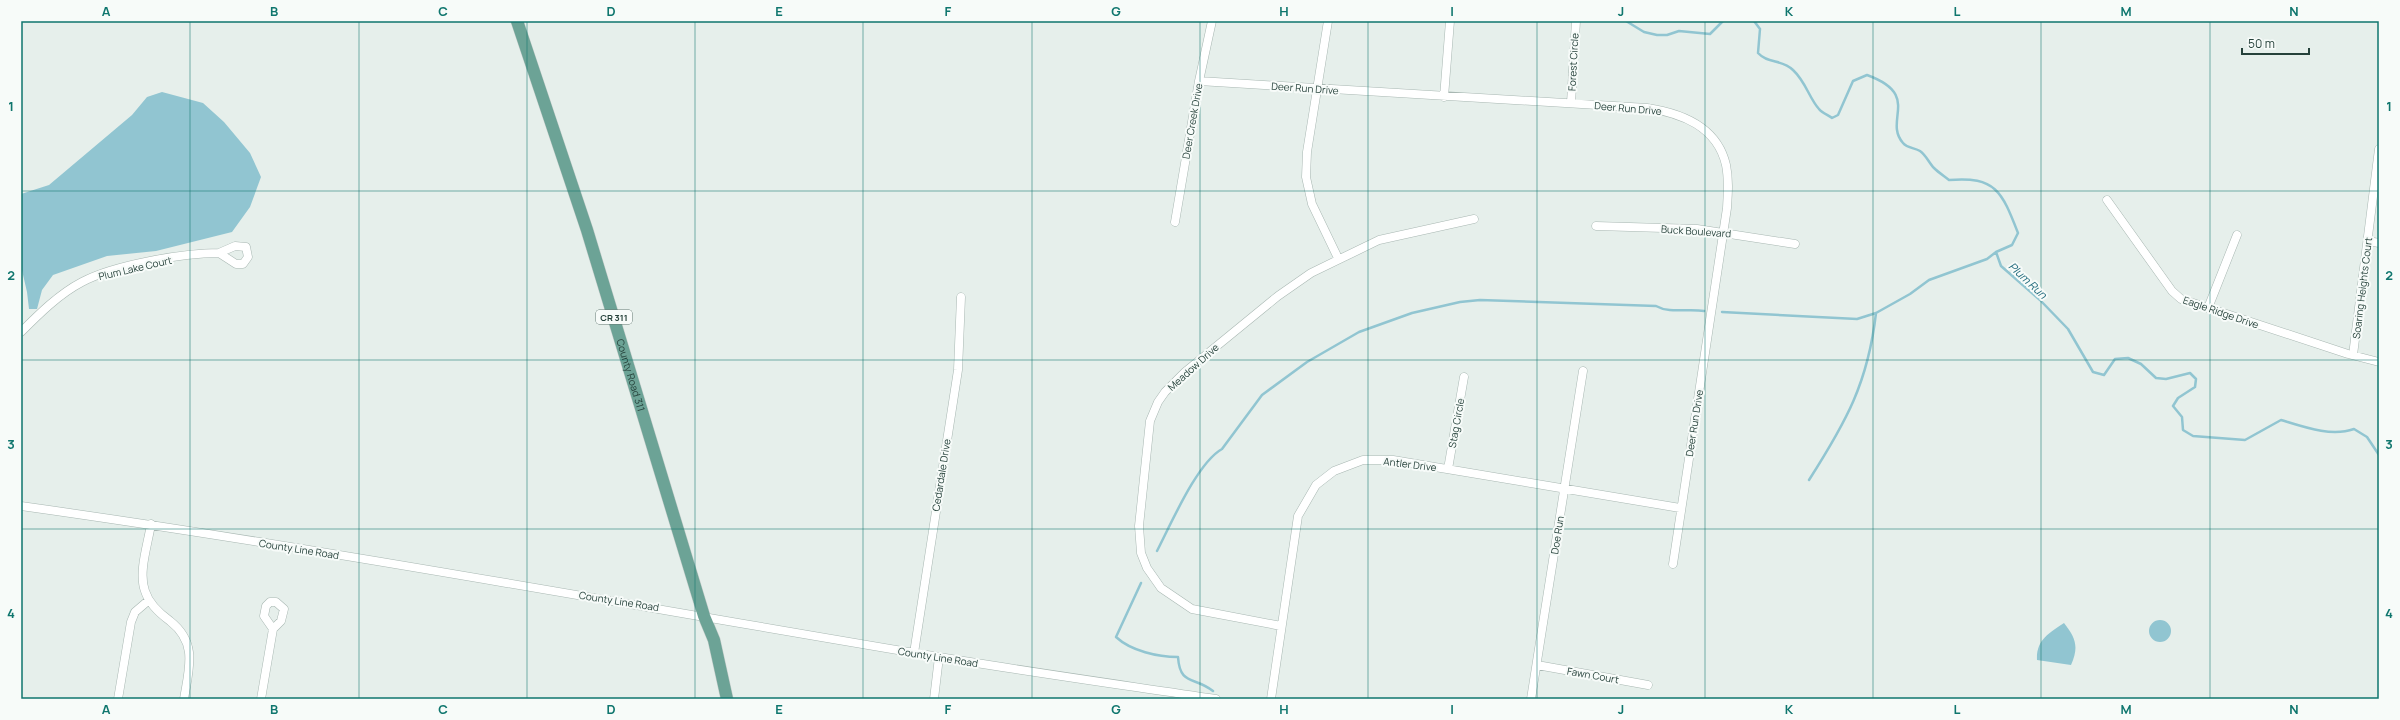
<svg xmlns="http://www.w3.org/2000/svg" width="2400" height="720" font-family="Manrope,sans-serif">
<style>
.water{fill:#91c5d1}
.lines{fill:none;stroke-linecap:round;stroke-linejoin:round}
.stream{stroke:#91c5d1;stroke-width:2.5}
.street-casing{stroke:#a8b7b2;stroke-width:9}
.primary-casing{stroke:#c2cac8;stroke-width:13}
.street{stroke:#fff;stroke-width:8}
.primary{stroke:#6ca396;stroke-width:12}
.grid{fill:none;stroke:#0f766e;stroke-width:1;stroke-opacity:0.55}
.labels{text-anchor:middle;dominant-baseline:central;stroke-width:4;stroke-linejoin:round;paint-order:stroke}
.shield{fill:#f7fbf9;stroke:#647973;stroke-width:1}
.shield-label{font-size:9px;font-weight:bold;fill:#25413a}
.street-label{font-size:10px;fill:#25413a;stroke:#f7fbf9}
.water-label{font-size:11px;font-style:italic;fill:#206a7c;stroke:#f7fbf9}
.neatline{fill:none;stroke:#0f766e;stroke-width:1.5}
.grid-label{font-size:13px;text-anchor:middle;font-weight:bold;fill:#0f766e}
</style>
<rect width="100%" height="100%" fill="#e6efeb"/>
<path class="water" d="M162 92 203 103 224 122 250 153 261 177 250 207 232 232 156 251 107 256 53 275 42 290 37 309H29L27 292 21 266V194L49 185 132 115 147 97Z
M2149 631a11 11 0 1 1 22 0a11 11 0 1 1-22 0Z
M2064 623C2076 638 2079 647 2071 665L2037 660C2036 640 2049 633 2064 623Z"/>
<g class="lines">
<path class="stream" d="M1626 21 1644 32 1657 35H1667L1679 31 1710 34 1723 21
M1754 21 1760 29 1758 53C1768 64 1782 59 1793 70 1806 82 1809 98 1819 109 1822 113 1828 115 1832 118L1838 115 1853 81 1867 75C1922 95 1883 120 1903 143 1907 148 1915 148 1920 151 1926 155 1929 163 1934 168 1938 172 1944 176 1949 180 1996 176 2002 192 2018 233L2012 245 1996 252 2001 266 2040 300 2068 329 2093 372 2104 375 2115 359 2128 358 2141 364 2156 378 2166 379 2190 373 2196 379 2195 387 2178 398 2173 406 2182 417 2183 430 2193 436 2245 440 2281 420C2304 427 2331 437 2354 429L2367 437 2379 455
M1722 312 1857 319 1876 313 1910 294 1929 280 1987 259 1996 252
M1809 480C1846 422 1868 383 1876 313
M1157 551C1171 524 1197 463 1222 449L1262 395 1307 362 1359 332 1412 313 1460 302 1480 300 1656 306C1670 314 1688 308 1704 311
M1141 583 1116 637C1131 651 1158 657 1178 657 1180 686 1194 676 1213 691"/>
<defs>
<path id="street" d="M1328 21 1307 152 1306 177 1312 204 1338 258
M1199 81 1647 108C1681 113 1717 126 1726 165 1729 179 1728 193 1727 208L1673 564
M1444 97 1450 21
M1571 103 1576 21
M2107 200 2172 291 2181 299 2348 354 2379 362
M1175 222 1199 81 1212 21
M1596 226 1697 229 1795 244
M2368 241 2379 243
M235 246 246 247 248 257 243 264H236L219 253Z
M2208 308 2237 235
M21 332C39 314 59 294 82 282 114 265 183 253 219 253
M2353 355 2379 149
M1448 469 1464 377
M21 506C320 548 617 603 915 653 1015 670 1116 684 1216 699
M151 524C148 544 138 572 145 591 149 604 159 613 170 621 198 643 189 668 184 699
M270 602H276L284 609 281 621 273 629 264 616 266 606Z
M1281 626 1192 609 1161 588 1147 568 1141 553 1139 526 1150 421 1158 402 1165 392 1185 372 1278 296 1311 273 1379 240 1474 219
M914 653 958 370 961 297
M1537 665 1648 685
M118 699 131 622 135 612 149 600
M261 699 273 629
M934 699 939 657
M1271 699 1298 516 1316 485 1334 471 1363 460H1393L1680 508
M1531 699 1583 371"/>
<g id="primary">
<path id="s1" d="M517 21 587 230 704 616 714 640 727 699"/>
</g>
</defs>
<use href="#street" class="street-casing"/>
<use href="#primary" class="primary-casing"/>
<use href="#street" class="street"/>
<use href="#primary" class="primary"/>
</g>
<path class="grid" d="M190 21V699M359 21V699M527 21V699M695 21V699M863 21V699M1032 21V699M1200 21V699M1368 21V699M1537 21V699M1705 21V699M1873 21V699M2041 21V699M2210 21V699M21 191H2379M21 360H2379M21 529H2379"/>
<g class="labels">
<rect class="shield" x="596" y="310" width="36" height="14" rx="3"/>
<g class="shield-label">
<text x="614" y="317">CR 311</text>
</g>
<g class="street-label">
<text transform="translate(1573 62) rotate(-87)">Forest Circle</text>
<text transform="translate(1305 88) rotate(4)">Deer Run Drive</text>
<text transform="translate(1628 108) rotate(5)">Deer Run Drive</text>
<text transform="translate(1192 121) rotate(-80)">Deer Creek Drive</text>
<text transform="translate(1696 231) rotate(4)">Buck Boulevard</text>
<text transform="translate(135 268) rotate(-13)">Plum Lake Court</text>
<text transform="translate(2362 288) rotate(-83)">Soaring Heights Court</text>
<text transform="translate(2221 312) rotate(19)">Eagle Ridge Drive</text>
<text transform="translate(1193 367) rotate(-42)">Meadow Drive</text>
<text stroke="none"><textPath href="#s1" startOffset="372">County Road 311</textPath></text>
<text transform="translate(1456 423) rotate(-80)">Stag Circle</text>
<text transform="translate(1694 423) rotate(-81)">Deer Run Drive</text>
<text transform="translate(1410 464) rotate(7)">Antler Drive</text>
<text transform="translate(941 475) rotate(-81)">Cedardale Drive</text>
<text transform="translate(1557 535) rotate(-81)">Doe Run</text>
<text transform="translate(299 549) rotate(9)">County Line Road</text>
<text transform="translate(619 601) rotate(9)">County Line Road</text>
<text transform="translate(938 657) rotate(9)">County Line Road</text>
<text transform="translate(1593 675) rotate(10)">Fawn Court</text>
</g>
<g class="water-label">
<text transform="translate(2028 280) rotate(43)">Plum Run</text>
</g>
</g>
<rect width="2400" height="720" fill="none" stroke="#f7fbf9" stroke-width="44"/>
<path d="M2242 48v6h67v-6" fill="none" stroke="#25413a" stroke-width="2"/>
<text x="2248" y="48" font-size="12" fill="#25413a" stroke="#f7fbf9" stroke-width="3" paint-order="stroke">50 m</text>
<rect x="22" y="22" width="2356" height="676" class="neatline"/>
<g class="grid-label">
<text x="106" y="16">A</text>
<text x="274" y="16">B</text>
<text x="443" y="16">C</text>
<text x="611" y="16">D</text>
<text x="779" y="16">E</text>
<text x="948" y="16">F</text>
<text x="1116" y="16">G</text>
<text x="1284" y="16">H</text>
<text x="1452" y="16">I</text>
<text x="1621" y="16">J</text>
<text x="1789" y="16">K</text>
<text x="1957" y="16">L</text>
<text x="2126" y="16">M</text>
<text x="2294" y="16">N</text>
<text x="11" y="111">1</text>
<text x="2389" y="111">1</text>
<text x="11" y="280">2</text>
<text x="2389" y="280">2</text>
<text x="11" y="449">3</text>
<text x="2389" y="449">3</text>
<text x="11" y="618">4</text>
<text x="2389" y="618">4</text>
<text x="106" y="714">A</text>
<text x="274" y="714">B</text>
<text x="443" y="714">C</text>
<text x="611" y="714">D</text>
<text x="779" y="714">E</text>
<text x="948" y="714">F</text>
<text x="1116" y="714">G</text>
<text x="1284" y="714">H</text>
<text x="1452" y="714">I</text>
<text x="1621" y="714">J</text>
<text x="1789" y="714">K</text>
<text x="1957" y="714">L</text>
<text x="2126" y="714">M</text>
<text x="2294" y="714">N</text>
</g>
</svg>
